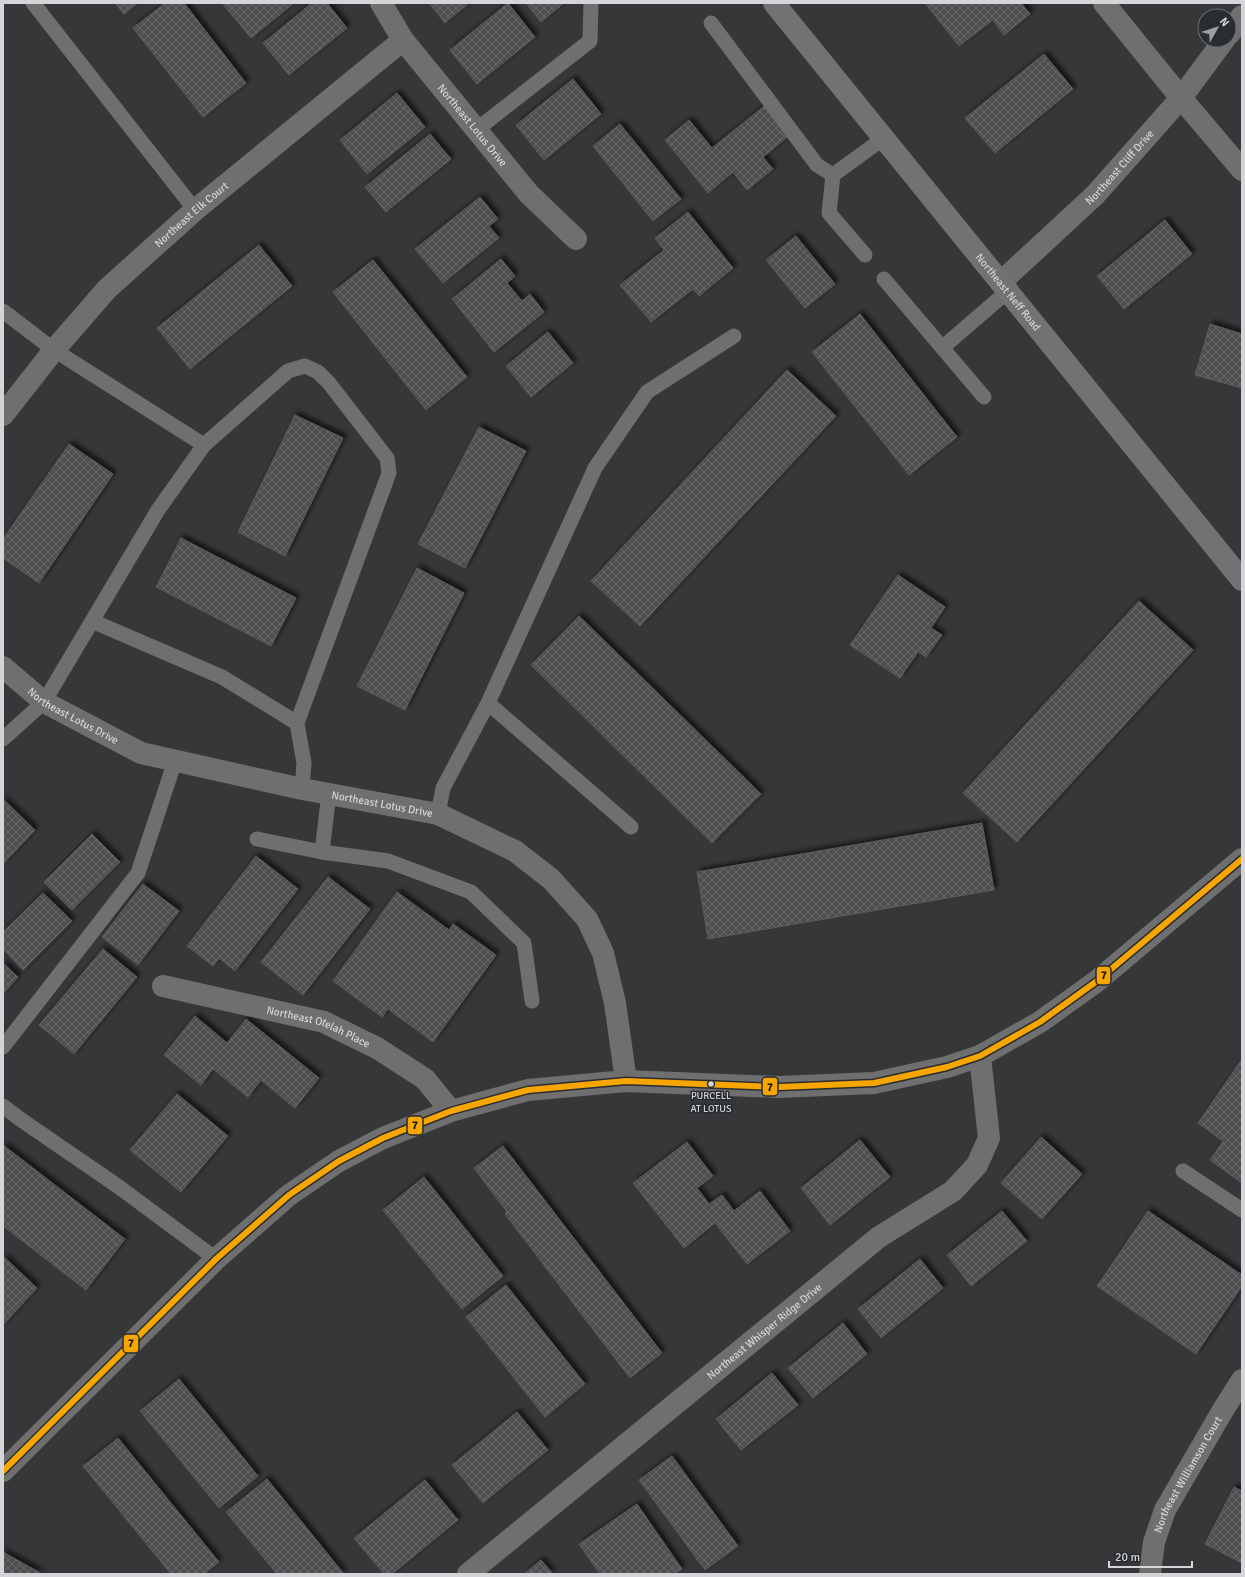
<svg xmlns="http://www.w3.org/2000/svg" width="1245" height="1577" font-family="Signika,sans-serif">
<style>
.building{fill:url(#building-cross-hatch);stroke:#5b5b5d;filter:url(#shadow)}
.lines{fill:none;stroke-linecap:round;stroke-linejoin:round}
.service{stroke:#706f70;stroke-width:15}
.minor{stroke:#706f70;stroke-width:22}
.tertiary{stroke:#706f70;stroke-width:22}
.secondary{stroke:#717273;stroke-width:22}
.bus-1-casing{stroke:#292c31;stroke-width:9}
.bus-1{stroke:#f7a600;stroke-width:6}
.bus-dot{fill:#d3d5d8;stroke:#292c31;stroke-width:1.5}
.labels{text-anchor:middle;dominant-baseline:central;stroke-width:3;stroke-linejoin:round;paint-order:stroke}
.bus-label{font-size:10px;fill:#d3d5d8;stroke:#292c31}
.street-label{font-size:11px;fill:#d3d5d8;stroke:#292c31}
.line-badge{stroke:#292c31;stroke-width:1.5}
.pale-badge-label{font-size:11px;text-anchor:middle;font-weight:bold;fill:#111}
</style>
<defs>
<pattern id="building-cross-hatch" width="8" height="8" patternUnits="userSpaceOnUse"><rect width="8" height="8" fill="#4f4f51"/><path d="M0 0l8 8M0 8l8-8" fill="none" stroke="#676769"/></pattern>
<filter id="shadow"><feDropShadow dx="3.5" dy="-3.5" stdDeviation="2" flood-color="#0009"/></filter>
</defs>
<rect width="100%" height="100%" fill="#353739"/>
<path class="building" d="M115 3H138L124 14Z
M165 3H184L246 83 203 117 133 28Z
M222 3H294L251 38Z
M312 3H327L347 28 289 75 263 43Z
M429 3H469L445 23Z
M508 3 535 37 477 84 450 50Z
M526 3H564L541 22Z
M925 3H1021L1030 14 1004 35 993 20 959 46Z
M1044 54 1073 89 995 153 965 118Z
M573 79 601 114 544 160 516 125Z
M397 93 425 127 367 174 340 140Z
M768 103 792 133 763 157 773 169 747 190 733 172 708 193 665 140 689 120 712 148Z
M620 124 681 199 653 221 593 146Z
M430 134 451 159 386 212 365 187Z
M480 197 498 219 489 226 499 238 443 283 415 249Z
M688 212 733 268 699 296 693 289 651 322 620 285 664 250 655 238Z
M1165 220 1192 254 1124 309 1097 276Z
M796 236 835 284 805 308 766 260Z
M259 245 292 286 190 369 157 328Z
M501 259 515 276 507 283 522 301 530 294 544 312 494 352 452 299Z
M373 260 467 377 426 410 333 292Z
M860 314 957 437 909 475 812 352Z
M1210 324 1242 334V388L1195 375Z
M548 332 573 363 531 397 506 366Z
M787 370 836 416 640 626 591 581Z
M295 415 343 438 285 556 238 532Z
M479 427 526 451 465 568 418 544Z
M69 444 113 474 39 583 3 558V539Z
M181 538 296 598 271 646 156 587Z
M417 568 464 593 405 710 357 686Z
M898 575 945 607 931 628 942 635 926 657 918 652 900 678 850 645Z
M1139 601 1193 650 1017 842 963 793Z
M579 616 761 794 712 843 531 665Z
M3 799 35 830 3 864Z
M982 823 994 890 708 939 697 872Z
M92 834 120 862 72 910 44 882Z
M256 856 298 889 235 971 219 958 213 966 187 946Z
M328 877 370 909 303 995 261 962Z
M143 884 179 911 138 965 102 937Z
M397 892 449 930 453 924 496 955 433 1042 388 1009 382 1017 333 981Z
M43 893 72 921 23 970 3 949V932Z
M103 949 137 977 74 1054 39 1025Z
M3 963 18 977 3 994Z
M195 1016 227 1043 246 1019 319 1078 295 1108 261 1080 248 1097 213 1069 201 1085 164 1055Z
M1242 1059V1183L1210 1160 1223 1141 1198 1123Z
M177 1094 228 1136 181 1192 130 1150Z
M1041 1137 1082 1174 1042 1219 1001 1183Z
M860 1140 890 1177 830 1225 801 1188Z
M687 1142 713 1176 697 1188 709 1204 722 1195 734 1211 760 1191 790 1231 747 1264 715 1223 684 1248 633 1183Z
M3 1145 125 1239 86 1290 3 1226Z
M503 1146 662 1353 630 1378 505 1214 507 1212 474 1168Z
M424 1177 503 1276 462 1309 383 1210Z
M1002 1211 1027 1241 971 1286 947 1255Z
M1148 1211 1242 1275V1286L1196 1354 1097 1286Z
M4 1257 37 1288 3 1325V1259Z
M920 1259 943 1288 881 1338 858 1309Z
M506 1285 585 1384 545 1417 466 1317Z
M843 1323 867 1354 813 1398 788 1368Z
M772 1373 798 1405 741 1450 716 1419Z
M179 1379 258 1476 219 1508 140 1411Z
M517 1412 548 1450 483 1503 452 1465Z
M118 1438 219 1562 204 1574H171L83 1466Z
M672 1456 738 1546 705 1570 639 1480Z
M267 1479 344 1574H277L226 1512Z
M425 1480 458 1520 392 1574H384L354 1538Z
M1234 1487 1242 1491V1563L1205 1544Z
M637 1504 682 1569 674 1574H600L579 1544Z
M3 1552 42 1574H3Z
M541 1560 553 1574H524Z"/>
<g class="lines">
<path class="service" d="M33 3 195 210
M711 23 817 165 833 175 884 138
M476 130 590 41 591 3
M833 175 829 213 865 255
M884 279 984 397
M3 311 54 350 204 445
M943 347 1008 291
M92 621 222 677 297 723
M488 703 631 827
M3 739 44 702 158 510 204 445 288 371 305 366 318 372 329 383 387 458 389 473 297 723 304 763 302 789
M438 814 443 788 488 703 595 468 647 392 734 336
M257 839 322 852 388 861 471 892 524 943 532 1001
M322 852 329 793
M3 1047 138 873 175 761
M3 1106 20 1119 119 1187 216 1259
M1183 1171 1242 1210"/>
<g class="minor">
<path id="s1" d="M381 3 403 40 529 194 576 239"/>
<path d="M1104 3 1181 98 1242 170"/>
<path d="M1229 34 1242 16"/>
<path id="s2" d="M1001 282 1095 195 1181 98 1224 40"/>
<path id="s3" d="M3 415 54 350 107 289 195 210 403 40"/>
<path id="s4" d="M3 667 44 702 141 753 302 789 438 814 515 851 551 879 587 919 603 953 615 1003 626 1081"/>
<path id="s5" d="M163 986 324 1022 377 1048 425 1079 451 1111"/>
<path id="s6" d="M468 1574 879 1237 953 1191 977 1165 989 1138 980 1056"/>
<path id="s7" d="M1150 1574 1154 1542 1165 1510 1223 1410 1242 1380"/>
</g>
<path class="tertiary" d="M3 1471 216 1259 289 1195 339 1161 383 1138 451 1111 528 1090 626 1081 779 1087 874 1083 947 1067 980 1056 1040 1022 1097 981 1242 859"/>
<path class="secondary" id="s8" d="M774 3 1242 580"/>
<defs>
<path id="bus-1" d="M3 1471 216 1259 289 1195 339 1161 383 1138 451 1111 528 1090 626 1081 779 1087 874 1083 947 1067 980 1056 1040 1022 1097 981 1242 859"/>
</defs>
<use href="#bus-1" class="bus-1-casing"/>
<use href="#bus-1" class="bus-1"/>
</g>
<circle class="bus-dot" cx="711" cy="1084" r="3.5"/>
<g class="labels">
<g class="bus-label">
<text x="711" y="1096">PURCELL<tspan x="711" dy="13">AT LOTUS</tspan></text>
</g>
<g class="street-label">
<text stroke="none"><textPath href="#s1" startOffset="153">Northeast Lotus Drive</textPath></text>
<text stroke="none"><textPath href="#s2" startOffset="165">Northeast Cliff Drive</textPath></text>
<text stroke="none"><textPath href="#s3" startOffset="276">Northeast Elk Court</textPath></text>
<text stroke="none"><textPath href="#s8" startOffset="372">Northeast Neff Road</textPath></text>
<text stroke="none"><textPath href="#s4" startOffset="86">Northeast Lotus Drive</textPath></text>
<text stroke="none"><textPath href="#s4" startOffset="410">Northeast Lotus Drive</textPath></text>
<text stroke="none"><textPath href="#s5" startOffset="161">Northeast Otelah Place</textPath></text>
<text stroke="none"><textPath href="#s6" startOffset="383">Northeast Whisper Ridge Drive</textPath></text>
<text stroke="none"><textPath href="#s7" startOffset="108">Northeast Williamson Court</textPath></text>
</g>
</g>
<g class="line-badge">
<rect x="1096" y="966" width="15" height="19" rx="4" fill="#f7a600"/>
<rect x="762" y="1077" width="16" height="19" rx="4" fill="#f7a600"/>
<rect x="407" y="1116" width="16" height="19" rx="4" fill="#f7a600"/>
<rect x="123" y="1334" width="16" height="19" rx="4" fill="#f7a600"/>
</g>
<g class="pale-badge-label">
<text x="1104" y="979">7</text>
<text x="770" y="1091">7</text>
<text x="415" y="1129">7</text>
<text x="131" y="1347">7</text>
</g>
<rect width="1245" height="1577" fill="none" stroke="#d3d5d8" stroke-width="8"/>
<g transform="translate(1217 28) rotate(51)"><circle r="19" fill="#292c31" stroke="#6d7074"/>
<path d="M0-3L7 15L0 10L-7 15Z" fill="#9c9ea0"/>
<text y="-6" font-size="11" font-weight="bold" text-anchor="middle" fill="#d3d5d8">N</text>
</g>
<path d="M1109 1561v6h83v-6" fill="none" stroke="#d3d5d8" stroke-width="2"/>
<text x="1115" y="1561" font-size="12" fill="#d3d5d8" stroke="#292c31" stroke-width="3" paint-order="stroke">20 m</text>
</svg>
